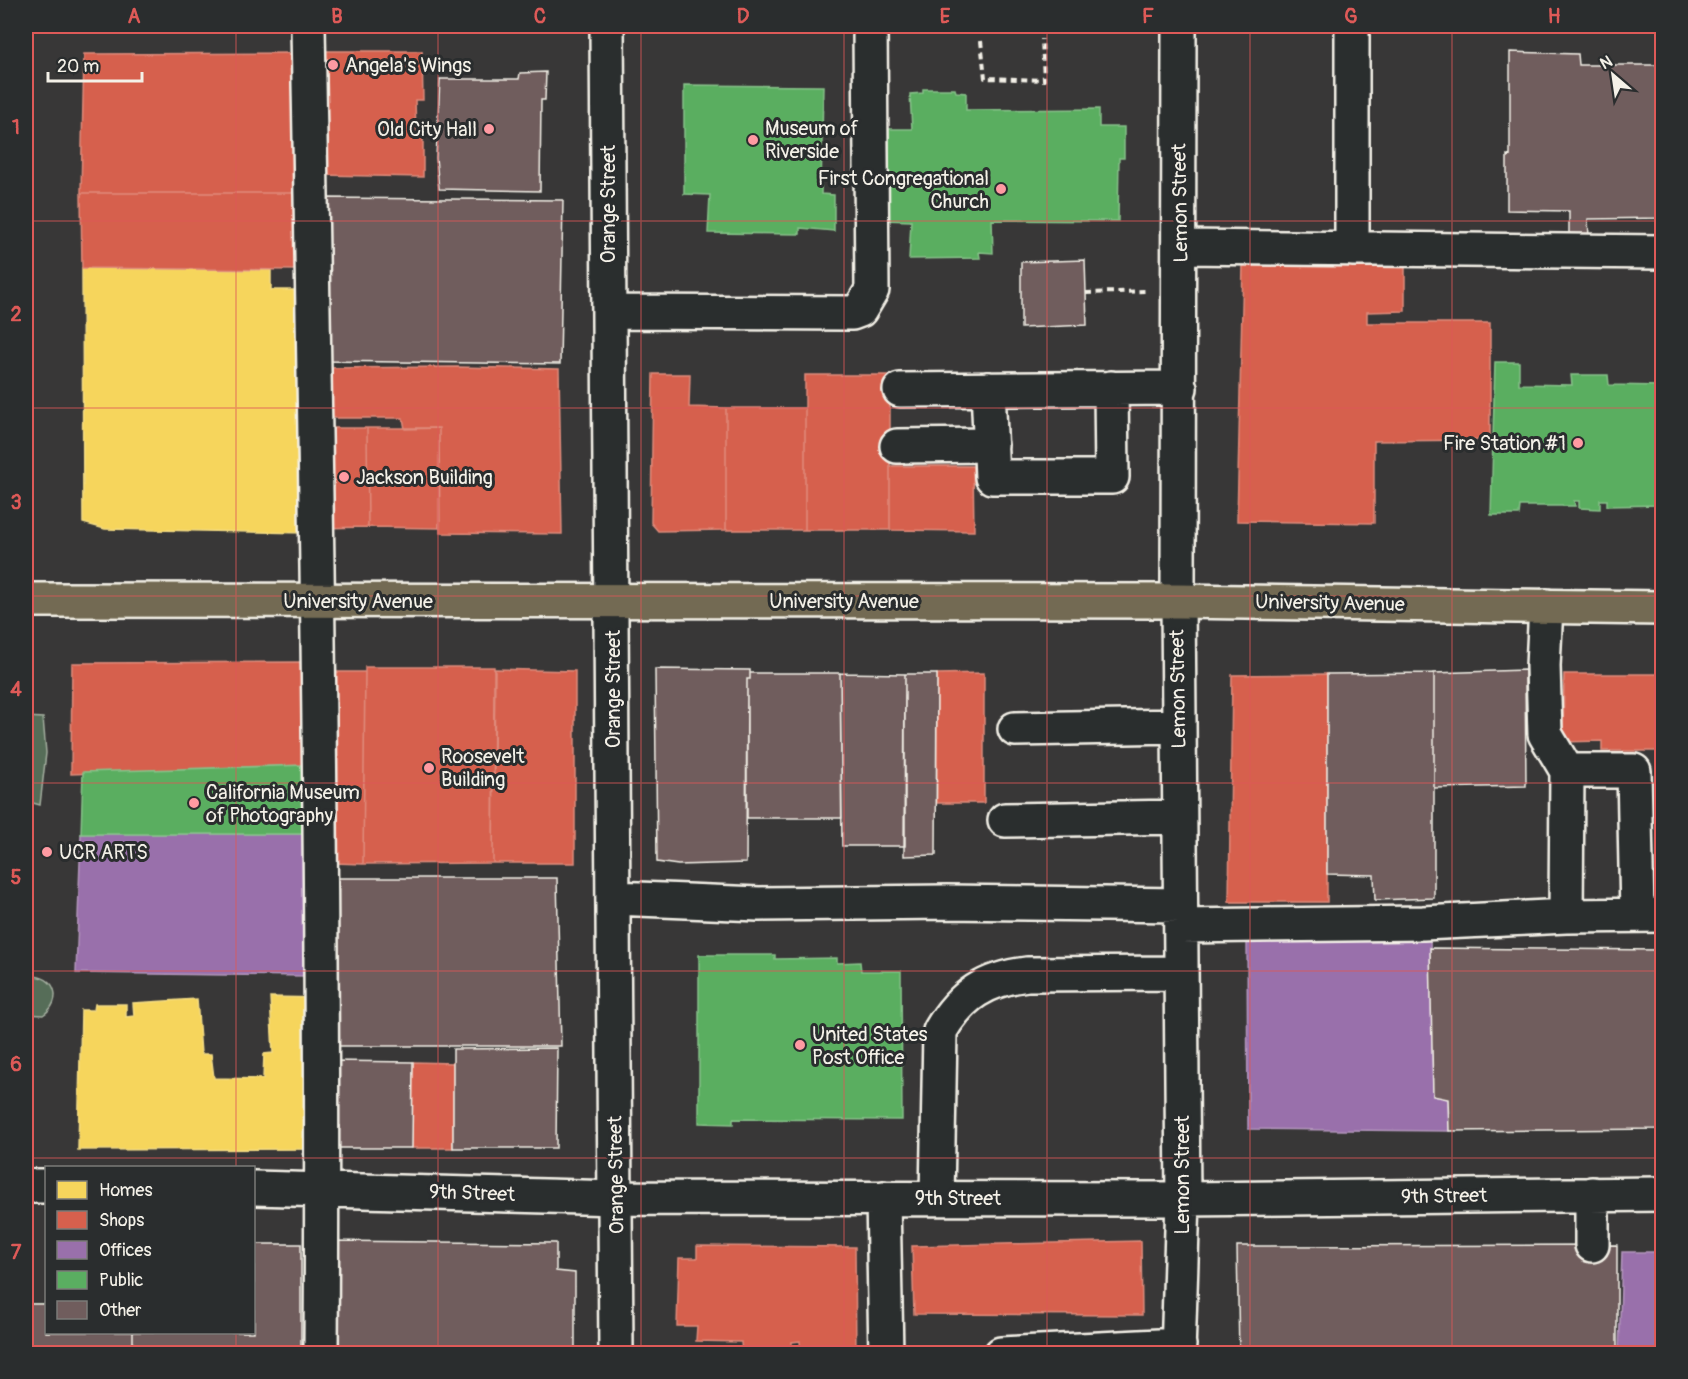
<svg xmlns="http://www.w3.org/2000/svg" width="1688" height="1379" font-family="Pangolin,sans-serif">
<style>
.green{fill:#566d59;stroke:#a5afa0;stroke-width:1.5}
.homes{fill:#f6d55c;stroke:#f5dd86;stroke-width:1.5}
.shops{fill:#d6604d;stroke:#df8c7c;stroke-width:1.5}
.offices{fill:#9970ab;stroke:#b497bd;stroke-width:1.5}
.public{fill:#5aae61;stroke:#88c28a;stroke-width:1.5}
.building{fill:#705d5d;stroke:#f4f1e8;stroke-width:1.5}
.lines{fill:none;stroke-linecap:round;stroke-linejoin:round}
.minor-casing{stroke:#f4f1e8;stroke-width:38}
.major-casing{stroke:#f4f1e8;stroke-width:38}
.path{stroke:#f4f1e8;stroke-width:4;stroke-dasharray:6 4.5;stroke-linecap:butt}
.minor{stroke:#2a2d2e;stroke-width:33}
.major{stroke:#736b52;stroke-width:33}
.grid{fill:none;stroke:#de5a58;stroke-width:1.5;stroke-opacity:0.55}
.poi-dot{fill:#ff9aa2;stroke:#2a2d2e;stroke-width:2}
.labels{text-anchor:middle;dominant-baseline:central;stroke-width:6;stroke-linejoin:round;paint-order:stroke}
.poi-label{font-size:20px;fill:#f4f1e8;stroke:#2a2d2e;text-anchor:start}
.street-label{font-size:20px;fill:#f4f1e8;stroke:#2a2d2e}
.neatline{fill:none;stroke:#de5a58;stroke-width:2}
.grid-label{font-size:20px;text-anchor:middle;font-weight:bold;fill:#de5a58}
</style>
<rect width="100%" height="100%" fill="#383737"/>
<filter id="ink" filterUnits="userSpaceOnUse"><feTurbulence type="fractalNoise" baseFrequency=".0167" numOctaves="2"/><feDisplacementMap in="SourceGraphic" scale="12" xChannelSelector="R" yChannelSelector="G"/><feConvolveMatrix kernelMatrix="1 2 1 2 8 2 1 2 1" color-interpolation-filters="sRGB"/></filter>
<g filter="url(#ink)">
<path class="green" d="M26 717 43 718 46 753 40 805 26 801Z
M30 976C56 975 64 1001 43 1015L26 1014V978Z
M26 1064C29 1086 40 1115 26 1135Z"/>
<path class="homes" d="M82 268 271 270V290H296L303 533 105 529 83 523Z
M270 997 327 998 326 1149 78 1150 81 1010H94L95 1004H126V1017L134 1016 133 1003 197 999 201 1054H211L214 1078 263 1079 264 1054 273 1053Z"/>
<path class="shops" d="M318 51H422L423 100H415L416 133 423 132V177L320 175Z
M298 53V193H81L84 54Z
M81 193H298V270L82 268Z
M1243 265 1405 266V311L1367 312V323H1490V440L1374 441V523L1237 521Z
M457 367 559 369 562 534 440 533 439 428 405 429 403 418H321L320 368Z
M653 374H690L689 407 726 408V530L658 531 651 523Z
M805 375H890V530H805Z
M726 408H805V530H726Z
M320 428H367L368 527 320 528Z
M367 428H439V528L368 527Z
M890 466H973L974 531 890 530Z
M308 662 307 765 71 774 72 663Z
M365 667H494L493 863 363 864Z
M495 669 575 671V863H493Z
M329 672H365L363 864 333 863Z
M984 673V803H937V674Z
M1327 674V902H1229L1232 675Z
M1564 674H1657L1662 679V747L1658 751H1602V741L1563 742Z
M413 1062 453 1063V1148H412Z
M1141 1241 1142 1315 914 1314 912 1246Z
M697 1246 855 1247 856 1354H801L800 1341 792 1342V1354H742L741 1342 696 1341 697 1326H677L679 1258H697Z"/>
<path class="offices" d="M81 834H306V976L76 973Z
M1247 938 1430 939 1433 1096 1448 1099 1449 1131 1248 1129Z
M1622 1252H1662V1354H1619Z"/>
<path class="public" d="M684 85 823 86 821 194 834 195V231L800 228V234L708 233 710 195 684 194Z
M923 89H955L956 92 966 93V110L1099 109V127H1124V158H1119L1118 221 992 220 993 253 979 252 980 258 909 259 911 221 883 220 884 129H912L910 94 923 93Z
M1495 362H1519V384L1572 385 1571 375H1608L1609 385 1661 386 1662 382V505L1607 506V500H1600V509L1579 508V501H1574L1575 506H1520L1519 515H1491Z
M307 765 306 834H81L83 772Z
M699 955H775V959L837 958V963L860 962 861 971H901L902 1120 733 1119V1124L699 1123Z
M26 1304H46V1332H133V1354H26Z"/>
<path class="building" d="M1510 52 1578 54 1579 65H1662V218L1588 219 1589 237H1569V211L1507 210V155L1510 156Z
M546 72 545 100H541L540 191 439 189 436 158 440 79H519L520 73Z
M324 198 563 200 560 364 321 361Z
M1085 260 1087 325 1021 328V262Z
M655 669 750 670V679H747L746 863 678 865 657 862Z
M1525 670 1526 786 1434 788V673Z
M750 673H840L842 818H747V679H750Z
M840 673 905 674V846H842Z
M1434 673V898L1375 900 1374 875 1327 874V674Z
M905 674H937L936 855 904 856Z
M336 878H557L561 1046H334Z
M1430 948 1662 950V1129L1449 1131 1448 1099 1433 1096Z
M557 1048 556 1148H453V1049Z
M329 1061 413 1062 412 1148H328Z
M325 1241 556 1243V1271L575 1273V1354H327Z
M254 1244H301V1354H133V1332H254Z
M1617 1245V1354H1239L1237 1246Z
M26 1304H46V1332H133V1354H26Z"/>
<g class="lines">
<defs>
<path id="minor" d="M308 26C316 468 324 911 321 1354
M607 26 616 1354
M1352 26V249
M1181 247 1662 252
M609 312 852 313 860 310 872 290 870 26
M988 389 992 477H1112L1111 388
M900 390 1180 388
M897 446 991 445
M1546 606 1543 666 1545 734 1567 771
M1015 729 1179 726
M1005 820 1179 817
M614 898 759 904 947 902 1180 905
M1637 914 1634 771H1567L1566 916 1662 915
M1181 926 1423 923 1566 916
M26 1186H46
M254 1188 617 1198 1183 1199 1662 1194
M1592 1194V1245
M883 1198 886 1354
M937 1198 940 1031C961 995 986 979 1027 974L1180 973
M1001 1354 1179 1345
M1178 1354 1183 1199 1178 601 1179 26"/>
<path id="major" d="M26 600 1178 601 1662 608"/>
</defs>
<use href="#minor" class="minor-casing"/>
<use href="#major" class="major-casing"/>
<path class="path" d="M981 41 985 78 1044 80 1042 39
M1086 293 1148 291"/>
<use href="#minor" class="minor"/>
<use href="#major" class="major"/>
</g>
</g>
<path class="grid" d="M236 26V1168M438 26V1354M641 26V1354M844 26V1354M1047 26V1354M1250 26V1354M1452 26V1354M26 221H1662M26 408H1662M26 596H1662M26 783H1662M26 971H1662M26 1158H1662M236 1332V1354"/>
<g class="poi-dot">
<circle cx="333" cy="65" r="6"/>
<circle cx="489" cy="129" r="6"/>
<circle cx="753" cy="140" r="6"/>
<circle cx="1001" cy="189" r="6"/>
<circle cx="1578" cy="443" r="6"/>
<circle cx="344" cy="477" r="6"/>
<circle cx="429" cy="768" r="6"/>
<circle cx="194" cy="803" r="6"/>
<circle cx="47" cy="852" r="6"/>
<circle cx="800" cy="1045" r="6"/>
</g>
<g class="labels">
<g class="poi-label">
<text x="345" y="65">Angela's Wings</text>
<text x="765" y="128">Museum of<tspan x="765" dy="23">Riverside</tspan></text>
<text x="477" y="129" text-anchor="end">Old City Hall</text>
<text x="989" y="178" text-anchor="end">First Congregational<tspan x="989" dy="23">Church</tspan></text>
<text x="1566" y="443" text-anchor="end">Fire Station #1</text>
<text x="356" y="477">Jackson Building</text>
<text x="441" y="756">Roosevelt<tspan x="441" dy="23">Building</tspan></text>
<text x="206" y="792">California Museum<tspan x="206" dy="23">of Photography</tspan></text>
<text x="59" y="852">UCR ARTS</text>
<text x="812" y="1034">United States<tspan x="812" dy="23">Post Office</tspan></text>
</g>
<g class="street-label">
<text transform="translate(1180 203) rotate(-91)">Lemon Street</text>
<text transform="translate(608 204) rotate(-90)">Orange Street</text>
<text x="358" y="601">University Avenue</text>
<text x="844" y="601">University Avenue</text>
<text transform="translate(1330 603) rotate(1)">University Avenue</text>
<text transform="translate(613 689) rotate(-90)">Orange Street</text>
<text transform="translate(1178 689) rotate(-91)">Lemon Street</text>
<text transform="translate(616 1175) rotate(-91)">Orange Street</text>
<text transform="translate(1182 1175) rotate(-90)">Lemon Street</text>
<text transform="translate(472 1193) rotate(2)">9th Street</text>
<text transform="translate(1444 1196) rotate(-1)">9th Street</text>
<text x="958" y="1198">9th Street</text>
</g>
</g>
<rect width="1688" height="1379" fill="none" stroke="#2a2d2e" stroke-width="66"/>
<rect x="45" y="1166" width="210" height="168" fill="#2a2d2e" stroke="#7b7b78" stroke-width="1.5"/>
<rect x="57" y="1181" width="30" height="18" fill="#f6d55c" stroke="#7b7b78" stroke-width="1.5"/>
<text x="99" y="1196" font-size="18" fill="#f4f1e8">Homes</text>
<rect x="57" y="1211" width="30" height="18" fill="#d6604d" stroke="#7b7b78" stroke-width="1.5"/>
<text x="99" y="1226" font-size="18" fill="#f4f1e8">Shops</text>
<rect x="57" y="1241" width="30" height="18" fill="#9970ab" stroke="#7b7b78" stroke-width="1.5"/>
<text x="99" y="1256" font-size="18" fill="#f4f1e8">Offices</text>
<rect x="57" y="1271" width="30" height="18" fill="#5aae61" stroke="#7b7b78" stroke-width="1.5"/>
<text x="99" y="1286" font-size="18" fill="#f4f1e8">Public</text>
<rect x="57" y="1301" width="30" height="18" fill="#705d5d" stroke="#7b7b78" stroke-width="1.5"/>
<text x="99" y="1316" font-size="18" fill="#f4f1e8">Other</text>
<g transform="translate(1613 75) rotate(331)" stroke="#2a2d2e" stroke-width="4.5" paint-order="stroke">
<path d="M0-4.5L10 22L0 15L-10 22Z" fill="#f4f1e8"/>
<text y="-9" font-size="16" font-weight="bold" text-anchor="middle" fill="#f4f1e8">N</text>
</g>
<path d="M48 72v9h94v-9" fill="none" stroke="#f4f1e8" stroke-width="3"/>
<text x="57" y="72" font-size="18" fill="#f4f1e8" stroke="#2a2d2e" stroke-width="4.5" paint-order="stroke">20 m</text>
<rect x="33" y="33" width="1622" height="1313" class="neatline"/>
<g class="grid-label">
<text x="134" y="23">A</text>
<text x="337" y="23">B</text>
<text x="540" y="23">C</text>
<text x="743" y="23">D</text>
<text x="945" y="23">E</text>
<text x="1148" y="23">F</text>
<text x="1351" y="23">G</text>
<text x="1554" y="23">H</text>
<text x="16" y="134">1</text>
<text x="16" y="321">2</text>
<text x="16" y="509">3</text>
<text x="16" y="696">4</text>
<text x="16" y="884">5</text>
<text x="16" y="1071">6</text>
<text x="16" y="1259">7</text>
</g>
</svg>
